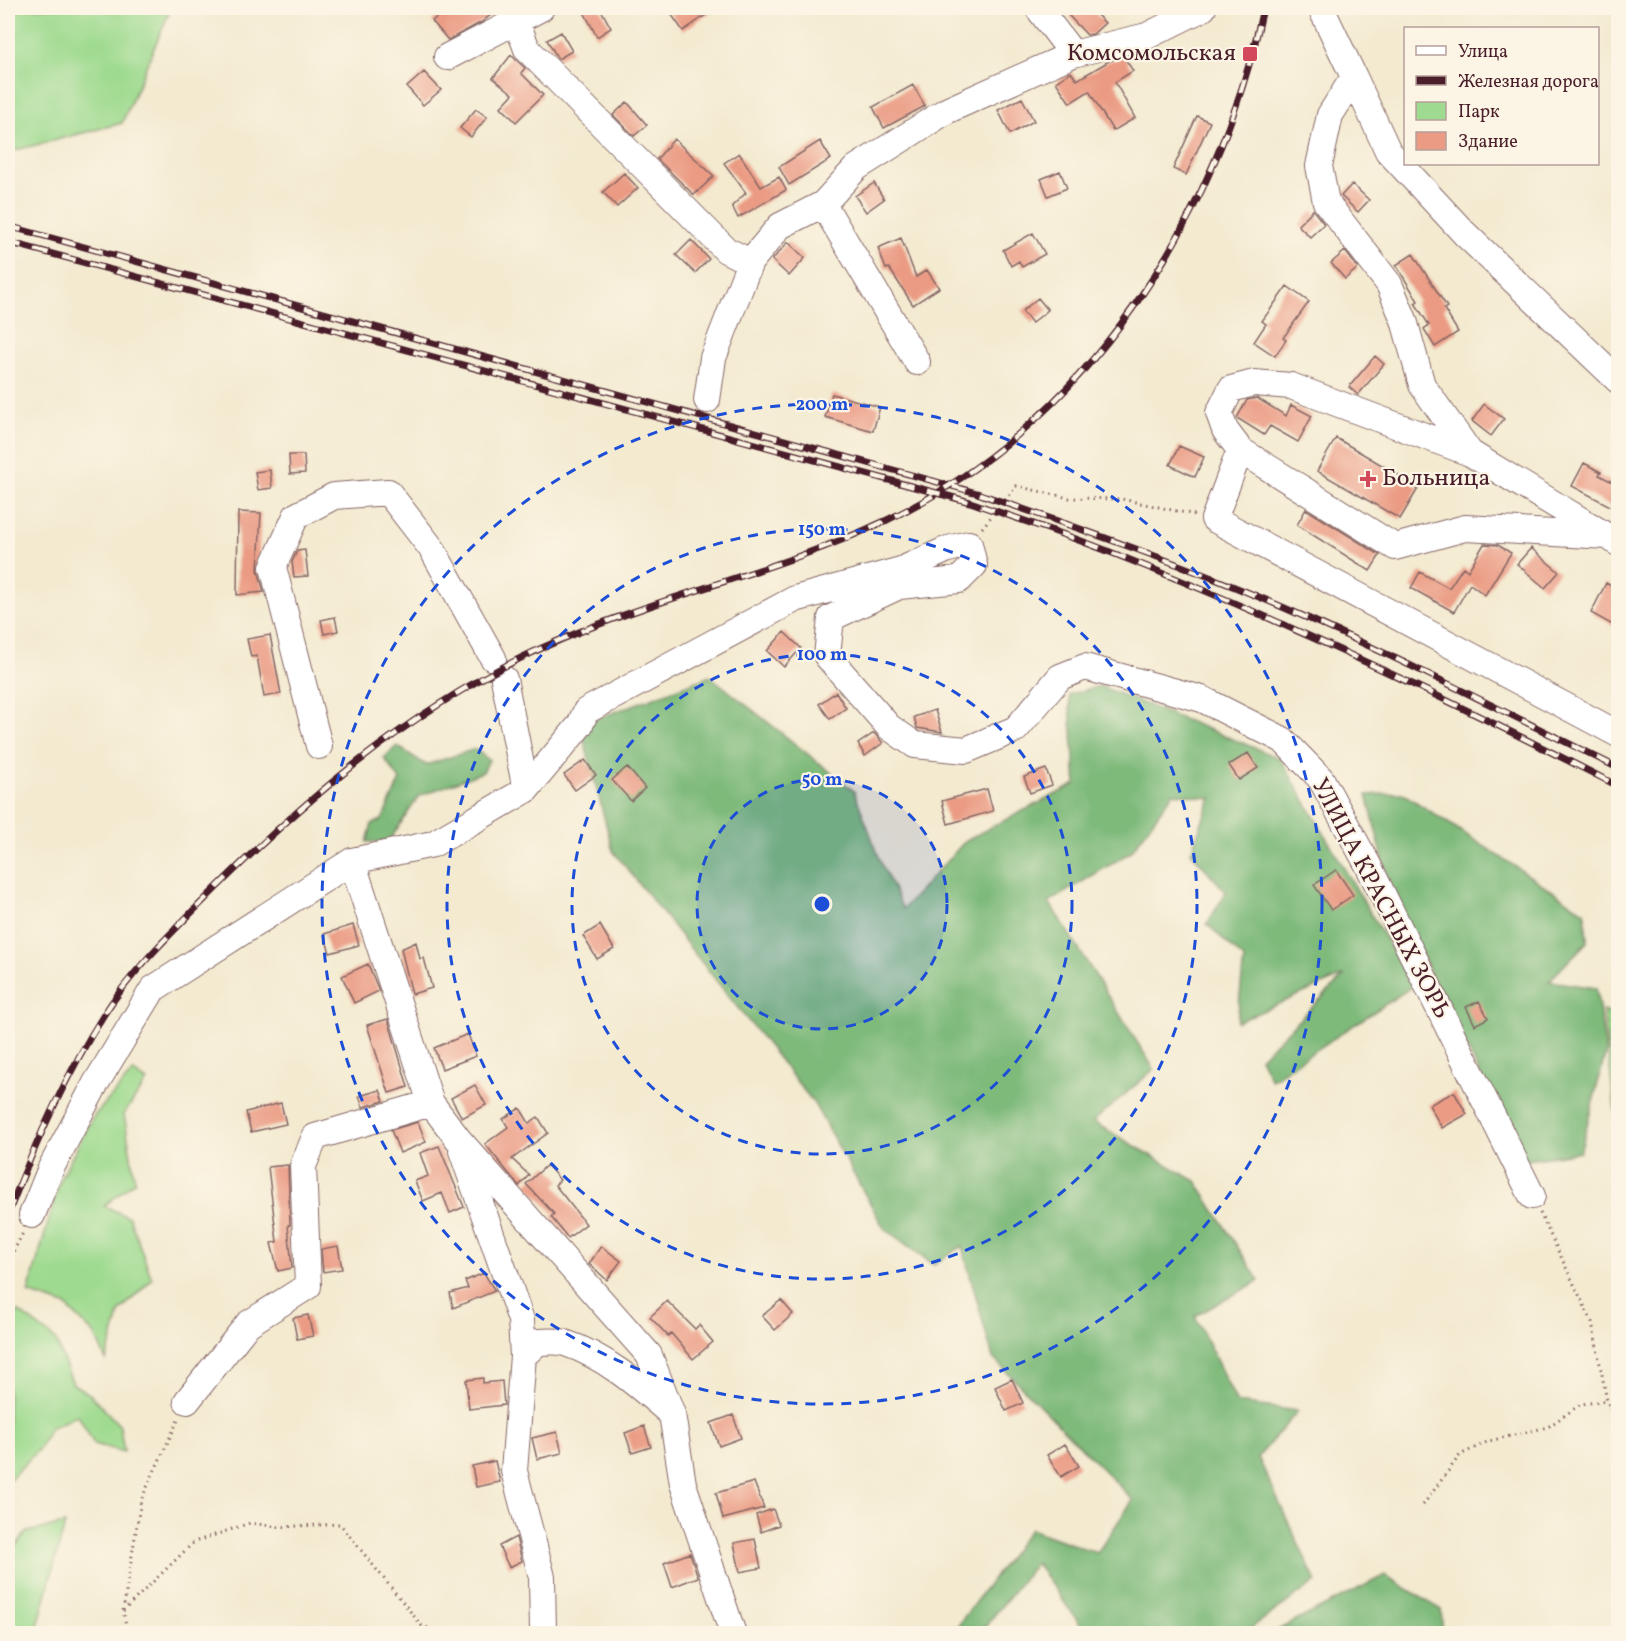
<svg xmlns="http://www.w3.org/2000/svg" width="1626" height="1641" font-family="Vollkorn,serif">
<style>
.green{fill:#9eda8f;stroke:#747c5d;stroke-width:1.5}
.forest{fill:#7eba7a;stroke:#646c52;stroke-width:1.5}
.building{fill:#eb9b84}
.lines{fill:none;stroke-linecap:round;stroke-linejoin:round}
.minor-casing{stroke:#856665;stroke-width:28}
.path{stroke:#856665;stroke-width:3;stroke-dasharray:1.5 4.5;stroke-linecap:butt}
.minor{stroke:#fff;stroke-width:26}
.rail-casing{stroke:#4a1f2b;stroke-width:7}
.rail{stroke:#fcf5e5;stroke-width:4.5;stroke-dasharray:14;stroke-linecap:butt}
.ring{fill:none;stroke:#1d4ed8;stroke-width:3;stroke-dasharray:10 8}
.poi-dot{fill:#d1495b;stroke:#fcf5e5;stroke-width:2}
.labels{text-anchor:middle;dominant-baseline:central;stroke-width:4.5;stroke-linejoin:round;paint-order:stroke}
.poi-label{font-size:24px;fill:#4a1f2b;stroke:#fcf5e5;text-anchor:end}
.street-label{font-size:24px;fill:#4a1f2b;stroke:#fcf5e5}
.centre{fill:#1d4ed8;stroke:#fcf5e5;stroke-width:3}
.ring-label{font-size:18px;text-anchor:middle;font-weight:bold;fill:#1d4ed8;stroke:#fcf5e5;stroke-width:4.5;stroke-linejoin:round;paint-order:stroke}
</style>
<rect width="100%" height="100%" fill="#fcf5e5"/>
<filter id="ink" filterUnits="userSpaceOnUse"><feTurbulence type="fractalNoise" baseFrequency=".0167" numOctaves="2"/><feDisplacementMap in="SourceGraphic" scale="12" xChannelSelector="R" yChannelSelector="G"/><feConvolveMatrix kernelMatrix="1 2 1 2 8 2 1 2 1" color-interpolation-filters="sRGB"/></filter>
<filter id="wash" filterUnits="userSpaceOnUse"><feTurbulence type="fractalNoise" baseFrequency=".008" numOctaves="4" result="noise"/><feDisplacementMap in="SourceGraphic" scale="24" xChannelSelector="R" yChannelSelector="G"/><feGaussianBlur stdDeviation="1.35" result="paint"/><feColorMatrix in="noise" values="0 0 0 0 0 0 0 0 0 0 0 0 0 0 0 0 0 1.4 0 .05"/><feComposite in="paint" operator="in"/></filter>
<g filter="url(#wash)">
<rect width="100%" height="100%" fill="#f3ead0"/>
<path class="green" d="M8 8H171L122 123 8 152Z
M1603 1011 1618 1016V1135Z
M133 1072 147 1081 124 1114 135 1181 104 1206 129 1217 152 1279 120 1311 106 1360 95 1335 65 1305 28 1293 61 1177 94 1116Z
M18 1311 55 1339 73 1384 91 1395 120 1426 124 1452 94 1444 78 1415 50 1428 39 1449 8 1481V1330Z
M65 1524 36 1633H8V1555L27 1532Z"/>
<path class="forest" d="M710 676 854 791 882 865 903 909 966 840 1076 784 1069 694 1100 686 1280 758 1413 986 1271 1080 1260 1058 1345 975 1237 1022 1244 959 1207 924 1226 892 1191 852 1211 798 1173 793 1131 852 1049 902 1154 1069 1093 1122 1196 1181 1259 1281 1195 1316 1237 1403 1298 1411 1258 1457 1316 1582 1244 1633H1075L1082 1627 1036 1563 980 1633H952L1030 1529 1097 1553 1133 1500 993 1358 962 1246 934 1265 884 1228 813 1102 613 851 580 725Z
M397 746 426 765 475 749 489 760 483 772 419 796 389 841 367 842 372 824 382 820 400 780 384 758Z
M1402 793 1585 912 1587 942 1549 981 1596 988 1606 1052 1580 1152 1522 1161 1391 892 1367 795Z
M1385 1575 1441 1610 1443 1633H1272Z"/>
<g id="blocks">
<path class="building" d="M448 8H499L482 22 448 40 432 21Z
M582 8H600L611 28 597 37Z
M667 8H716L683 31Z
M1078 8H1090L1105 23 1093 34 1087 35 1069 16Z
M561 32 572 51 558 59 547 40Z
M511 55 525 68 521 73 543 95 516 122 501 107 513 94 493 78Z
M1124 57 1133 71 1115 82 1135 118 1113 131 1089 91 1070 103 1056 82 1071 72 1077 80 1109 61Z
M424 72 441 90 423 105 407 87Z
M913 85 925 106 884 128 873 107Z
M1022 98 1034 121 1010 134 998 110Z
M627 102 647 125 634 136 613 115Z
M476 109 487 117 471 137 460 128Z
M1197 116 1210 122 1186 175 1173 169Z
M674 139 714 176 694 195 657 159Z
M820 141 831 159 789 185 779 167Z
M739 153 761 187 779 177 786 190 738 218 732 206 746 193 724 163Z
M1060 171 1067 188 1048 196 1041 179Z
M624 173 638 188 617 207 603 192Z
M874 183 884 199 866 212 855 196Z
M1352 184 1369 200 1358 212 1341 196Z
M1313 210 1324 224 1310 237 1298 225Z
M1033 233 1045 254 1022 267 1019 261 1011 266 1003 250Z
M901 238 916 277 927 270 939 288 913 305 889 268 886 269 878 248Z
M691 240 709 259 695 273 676 255Z
M788 242 805 258 789 276 772 260Z
M1345 251 1358 268 1345 279 1331 263Z
M1413 254 1447 307 1444 309 1458 332 1435 347 1424 329 1429 325 1415 303 1418 301 1396 265Z
M1287 286 1309 302 1283 338 1286 340 1275 356 1254 342 1266 324 1262 321Z
M1038 298 1048 310 1032 323 1022 311Z
M1375 356 1384 364 1358 395 1349 387Z
M832 394 880 407 873 431 825 417Z
M1257 398 1286 416 1291 405 1312 416 1298 442 1270 426 1264 435 1237 418 1247 400Z
M1484 404 1504 419 1491 436 1472 421Z
M1336 438 1419 487 1400 519 1317 471Z
M1179 446 1204 457 1195 477 1170 465Z
M289 455H304L305 473 290 474Z
M1584 463 1601 472 1599 475 1618 485V495L1612 507 1572 486Z
M270 470 272 488 258 490 255 472Z
M1306 509 1380 555 1370 571 1297 525Z
M238 512 261 513 258 570 264 592 237 595Z
M1484 544 1498 545 1511 553 1485 595 1470 584 1454 612 1411 588 1420 572 1449 588 1463 567 1468 571Z
M1531 548 1559 572 1545 588 1517 564Z
M305 550 308 576 294 577 292 562 297 551Z
M1606 583 1618 590V628L1591 613Z
M335 617 338 631 324 634 321 620Z
M784 632 801 648 784 667 767 651Z
M270 635 281 694 264 697 257 656 251 657 247 639Z
M836 692 846 708 830 719 819 704Z
M935 710 942 732 917 728 914 717Z
M874 733 883 743 865 756 858 744Z
M1248 753 1258 768 1239 780 1229 765Z
M585 760 596 775 575 790 564 775Z
M627 767 645 788 631 801 612 780Z
M1046 769 1052 785 1030 793 1024 777Z
M987 789 993 811 948 824 942 801Z
M1336 870 1353 895 1331 910 1314 885Z
M353 925 359 945 330 953 324 934Z
M600 925 614 949 597 959 583 936Z
M416 942 420 959 424 958 432 988 412 994 401 949Z
M368 964 379 991 354 1003 342 976Z
M1479 1001 1488 1018 1475 1025 1466 1007Z
M388 1019 408 1087 389 1093 367 1025Z
M468 1034 476 1056 442 1069 434 1048Z
M475 1085 486 1105 462 1118 451 1098Z
M380 1090 384 1101 363 1107 359 1096Z
M1454 1092 1467 1114 1442 1128 1429 1105Z
M281 1103 286 1124 251 1132 246 1112Z
M520 1108 529 1123 538 1117 548 1133 512 1159 529 1175 519 1186 485 1144 508 1127 503 1119Z
M418 1122 426 1142 400 1153 391 1130Z
M439 1146 464 1207 450 1213 442 1193 423 1201 415 1181 428 1176 420 1153Z
M288 1165 290 1225H288L292 1268 278 1271 271 1243 277 1242 268 1167Z
M547 1165 560 1180 555 1185 586 1224 568 1238 551 1217 554 1214 526 1184Z
M338 1246 342 1269 323 1272 321 1249Z
M601 1246 621 1261 607 1280 589 1264Z
M484 1273 495 1291 453 1308 450 1293 468 1288 465 1281Z
M781 1300 793 1314 775 1330 762 1316Z
M667 1301 695 1329 699 1325 713 1342 693 1359 671 1333 668 1336 650 1317Z
M308 1315 313 1336 297 1339 293 1318Z
M483 1378V1383L502 1381 504 1405 469 1409 466 1380Z
M1012 1379 1023 1403 1006 1411 995 1387Z
M733 1415 741 1438 719 1446 711 1423Z
M644 1426 651 1447 632 1453 625 1433Z
M557 1432 562 1453 537 1459 532 1438Z
M1065 1444 1079 1466 1061 1477 1047 1455Z
M495 1461 500 1482 476 1487 472 1466Z
M754 1482 764 1508 723 1519 716 1493Z
M773 1509 779 1525 761 1532 756 1515Z
M516 1537 522 1561 509 1567 499 1546Z
M755 1539 761 1568 740 1572 734 1543Z
M690 1553 698 1577 672 1587 664 1563Z"/>
</g>
</g>
<g filter="url(#ink)">
<use href="#blocks" fill-opacity="0" stroke="#856665" stroke-width="1.5"/>
<g class="lines">
<defs>
<path id="minor" d="M1038 8 1073 54
M1321 8 1354 77 1330 115 1319 166 1326 202 1389 284 1404 320 1422 385 1470 453 1605 535
M516 20 527 49 726 250 750 262 780 226 823 204 856 168 946 111 1073 54 1147 36 1203 8
M447 57 541 8
M1354 77 1388 151 1464 233 1618 380
M823 204 917 362
M707 400 713 358 750 262
M1240 450 1214 519 1618 734
M1470 453 1291 386 1254 383 1231 389 1219 413 1225 430 1240 450 1395 547 1465 528 1608 536 1618 543
M504 679 526 790
M319 746 273 567 296 516 334 496 388 492 432 549 493 658
M352 861 431 1103 458 1139 649 1355 672 1414 683 1484 733 1634
M462 1151 521 1320 523 1356 514 1471 542 1577 543 1631
M32 1215 51 1168 96 1083 153 989 352 861 433 844 526 790 580 725 586 711 795 599 901 570 948 549 969 544 974 565 959 580 899 586 831 618 827 656 889 727 915 745 966 750 1016 729 1060 677 1085 667 1202 699 1283 740 1321 779 1368 865 1532 1196
M523 1356 538 1342C546 1342 557 1340 565 1343 605 1356 639 1386 669 1412
M187 1401 248 1324 308 1286 303 1166 315 1137 431 1103"/>
</defs>
<use href="#minor" class="minor-casing"/>
<path class="path" d="M982 528 1016 486 1069 498 1122 499 1195 515
M1540 1213 1592 1322 1607 1401 1618 1427
M8 1262 23 1233
M1423 1505 1460 1455 1489 1441 1548 1427 1581 1404 1607 1401
M123 1611 194 1542 250 1523 279 1527 340 1524 422 1626 445 1634
M128 1634 123 1611 141 1500 179 1418"/>
<use href="#minor" class="minor"/>
<defs>
<path id="rail" d="M8 226 977 493C1081 529 1186 565 1287 609 1400 658 1509 714 1618 768
M8 242 970 502C1018 519 1068 535 1115 554 1288 622 1454 702 1618 786
M8 1214C34 1146 64 1078 103 1016 128 976 165 939 199 905 298 805 412 707 542 648 653 597 775 573 885 521 1085 427 1219 219 1263 8"/>
</defs>
<use href="#rail" class="rail-casing"/>
<use href="#rail" class="rail"/>
</g>
</g>
<circle cx="822" cy="904" r="125" fill="#1d4ed8" fill-opacity=".12"/>
<g class="ring">
<circle cx="822" cy="904" r="125"/>
<circle cx="822" cy="904" r="250"/>
<circle cx="822" cy="904" r="375"/>
<circle cx="822" cy="904" r="500"/>
</g>
<g class="poi-dot">
<rect x="1242" y="46" width="16" height="16" rx="3"/>
<path d="M1365 470h6v6h6v6h-6v6h-6v-6h-6v-6h6z"/>
</g>
<g class="labels">
<g class="poi-label">
<text x="1236" y="54">Комсомольская</text>
<text x="1382" y="479" text-anchor="start">Больница</text>
</g>
<g class="street-label">
<text transform="translate(1380 899) rotate(62)">УЛИЦА КРАСНЫХ ЗОРЬ</text>
</g>
</g>
<circle cx="822" cy="904" r="9" class="centre"/>
<g class="ring-label">
<text x="822" y="410">200 m</text>
<text x="822" y="535">150 m</text>
<text x="822" y="660">100 m</text>
<text x="822" y="785">50 m</text>
</g>
<rect width="1626" height="1641" fill="none" stroke="#fcf5e5" stroke-width="30"/>
<rect x="1404" y="27" width="195" height="138" fill="#fcf5e5" stroke="#b59f9b" stroke-width="1.5"/>
<rect x="1416" y="46" width="30" height="9" fill="#ffffff" stroke="#b59f9b" stroke-width="1.5"/>
<text x="1458" y="57" font-size="18" fill="#4a1f2b">Улица</text>
<rect x="1416" y="76" width="30" height="9" fill="#4a1f2b" stroke="#b59f9b" stroke-width="1.5"/>
<text x="1458" y="87" font-size="18" fill="#4a1f2b">Железная дорога</text>
<rect x="1416" y="102" width="30" height="18" fill="#9eda8f" stroke="#b59f9b" stroke-width="1.5"/>
<text x="1458" y="117" font-size="18" fill="#4a1f2b">Парк</text>
<rect x="1416" y="132" width="30" height="18" fill="#eb9b84" stroke="#b59f9b" stroke-width="1.5"/>
<text x="1458" y="147" font-size="18" fill="#4a1f2b">Здание</text>
</svg>
